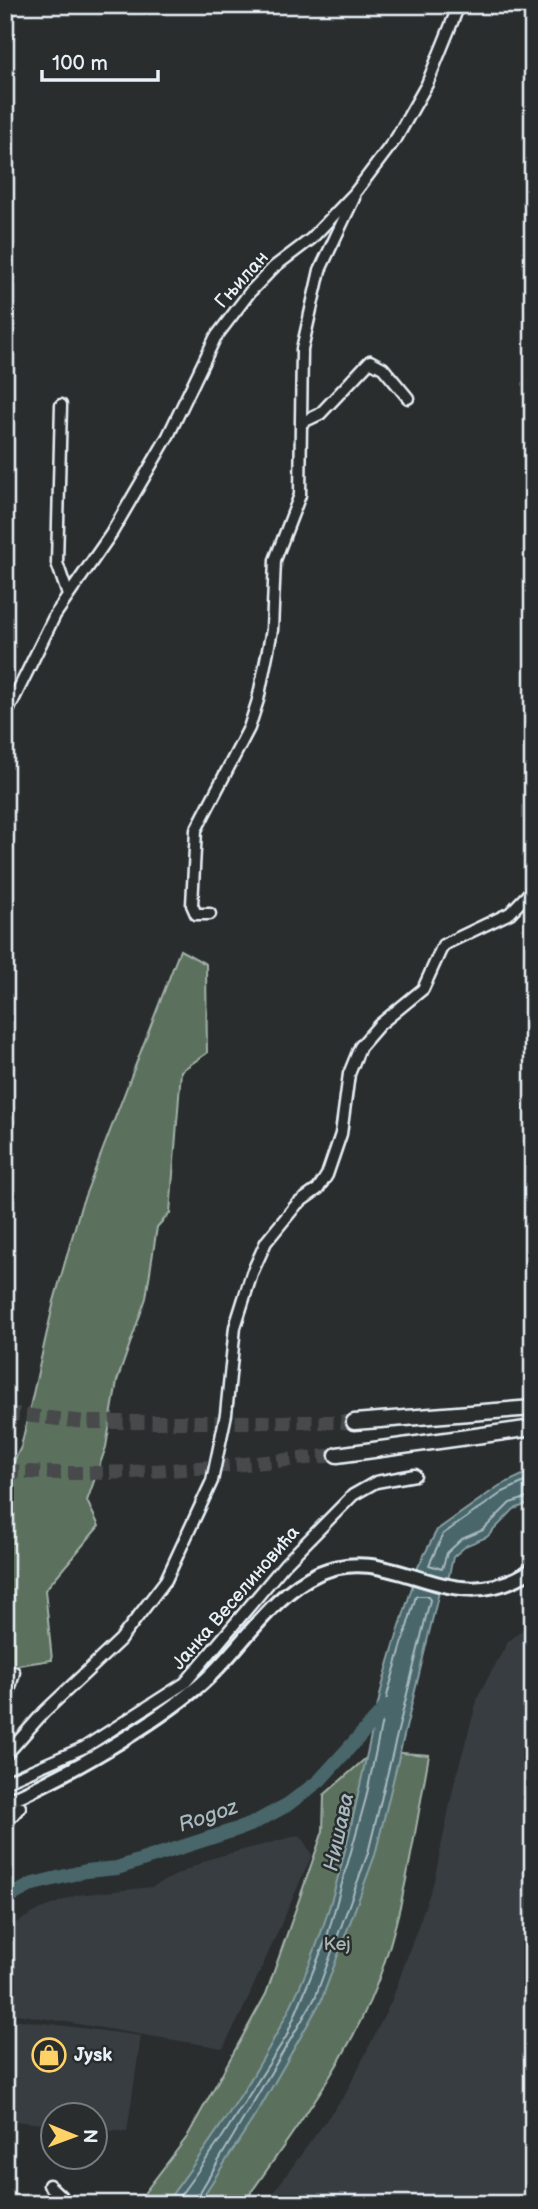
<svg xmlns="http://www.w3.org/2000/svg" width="538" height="2209" font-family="'Balsamiq Sans',sans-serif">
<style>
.built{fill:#383d43}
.green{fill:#5b715d;stroke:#a2b1aa;stroke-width:2}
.water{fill:#48666b;stroke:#889ea3;stroke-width:2}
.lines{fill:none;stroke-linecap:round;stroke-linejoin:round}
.shore{stroke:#a8b9c0;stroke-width:2}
.river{stroke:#48666b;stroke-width:14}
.highway-tunnel{stroke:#464a4c;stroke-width:14;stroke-dasharray:14 7;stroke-linecap:butt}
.minor-casing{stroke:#e8f1f8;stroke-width:15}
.major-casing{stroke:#e8f1f8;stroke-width:18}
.highway-casing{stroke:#e8f1f8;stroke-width:19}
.minor{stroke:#2a2d2e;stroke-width:10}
.major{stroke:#2a2d2e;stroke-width:12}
.highway{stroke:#2a2d2e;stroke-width:14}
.labels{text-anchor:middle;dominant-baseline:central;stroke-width:5;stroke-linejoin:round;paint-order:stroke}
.street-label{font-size:19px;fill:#e8f1f8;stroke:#2a2d2e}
.park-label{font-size:19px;fill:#a9b7b2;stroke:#2a2d2e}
.poi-label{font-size:19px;font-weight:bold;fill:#e8f1f8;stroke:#2a2d2e;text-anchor:start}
.water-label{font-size:21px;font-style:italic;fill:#a8b9c0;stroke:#2a2d2e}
</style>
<rect width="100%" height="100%" fill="#2a2d2e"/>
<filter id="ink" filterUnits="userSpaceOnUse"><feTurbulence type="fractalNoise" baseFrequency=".0143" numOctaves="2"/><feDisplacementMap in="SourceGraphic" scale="14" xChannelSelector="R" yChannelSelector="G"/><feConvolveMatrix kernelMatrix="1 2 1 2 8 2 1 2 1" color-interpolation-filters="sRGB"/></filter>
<g filter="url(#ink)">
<path class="built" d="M533 1621V2204H265L346 2093 392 2000 434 1881 455 1780 479 1694 508 1642Z
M300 1835 312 1855 241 2014 223 2048 5 2012V1929L41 1909 77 1895 152 1887 209 1859Z
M5 2018 141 2036 127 2132 95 2129 94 2114H52V2125L5 2120Z"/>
<path class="green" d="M180 950 206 964 207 1053 181 1071 170 1213 157 1227 146 1298 117 1381 106 1447 87 1501 99 1526 45 1590 52 1660 5 1667V1479L21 1447 54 1301 81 1206Z
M374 1751 429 1755C416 1826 406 1897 384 1964 355 2052 295 2129 243 2204H136L187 2137 266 1994 323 1831 324 1795Z"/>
<path class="water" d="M533 1470V1502L514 1509 487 1537 467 1545 453 1557 448 1580 417 1569 437 1530 499 1486Z
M413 1584 439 1592 375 1855 321 2001 260 2108 198 2204H165C227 2120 287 2033 321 1933 348 1854 362 1772 381 1691 390 1655 402 1620 413 1584Z"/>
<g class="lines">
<path class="shore" d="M533 1478 503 1492 443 1534 429 1565 442 1569 447 1553 462 1539 483 1530 510 1503 533 1496
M174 2204 221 2139 286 2037 327 1937 366 1798 388 1692 416 1596H428L430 1600 368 1853 315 1998 193 2204"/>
<path class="river" d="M5 1899 33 1884 86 1871 117 1868 250 1825 287 1805 319 1781 387 1706"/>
<path class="highway-tunnel" d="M5 1413 86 1422H354
M5 1471C119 1478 225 1466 337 1455"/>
<defs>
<path id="minor" d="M5 133H6
M61 405 57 563 68 595
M301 423 320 414 370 361 383 368 408 398
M5 717 55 615 111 534 168 436 215 338 250 292 274 267 311 239 354 194 397 137 427 84 459 5
M210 914H196L192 905 196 830 249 728 258 700 272 630 275 560 300 495 302 349 320 270 354 198
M5 1708 14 1672
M5 1730 8 1749
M5 1756 44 1712 120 1640 166 1580 212 1481 226 1414 235 1327 252 1273 266 1242 297 1204 318 1189 327 1175 341 1134 349 1074 360 1047 379 1025 423 989 443 945 510 913 533 889
M5 1782 85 1747 185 1683 285 1564 353 1495 376 1482 415 1475
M5 1824 20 1807
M49 2185 69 2204"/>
<path id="major" d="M5 1802C66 1776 150 1727 200 1685 240 1651 270 1595 319 1573 396 1540 450 1625 533 1569"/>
<path id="highway" d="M354 1422 533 1408
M337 1455 533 1428"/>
</defs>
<use href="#minor" class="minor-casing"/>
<use href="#major" class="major-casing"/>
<use href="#highway" class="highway-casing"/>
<use href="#minor" class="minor"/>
<use href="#major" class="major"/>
<use href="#highway" class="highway"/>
</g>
</g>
<defs>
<symbol id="shop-ring" viewBox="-11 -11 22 22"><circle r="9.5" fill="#2a2d2e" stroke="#ffd166" stroke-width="1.5"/><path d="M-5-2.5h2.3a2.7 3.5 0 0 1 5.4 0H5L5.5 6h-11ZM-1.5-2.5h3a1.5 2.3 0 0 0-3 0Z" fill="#ffd166"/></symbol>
</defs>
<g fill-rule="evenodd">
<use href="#shop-ring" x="30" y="2036" width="38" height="38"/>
</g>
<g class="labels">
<g class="street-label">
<text transform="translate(242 280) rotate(-48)">Гњилан</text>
<text transform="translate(236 1598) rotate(-49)">Јанка Веселиновића</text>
</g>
<g class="park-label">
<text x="337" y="1944">Кеј</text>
</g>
<g class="poi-label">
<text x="74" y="2055">Jysk</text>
</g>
<g class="water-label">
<text transform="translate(208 1816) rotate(-19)">Rogoz</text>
<text transform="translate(339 1832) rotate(-78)">Нишава</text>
</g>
</g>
<rect width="538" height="2209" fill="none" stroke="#2a2d2e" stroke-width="28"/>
<rect x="14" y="14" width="510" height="2181" fill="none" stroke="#e8f1f8" stroke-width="2.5" filter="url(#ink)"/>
<g transform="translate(74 2136) rotate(91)"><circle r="33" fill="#2a2d2e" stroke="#767b7f" stroke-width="2"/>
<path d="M0-5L12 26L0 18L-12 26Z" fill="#ffd166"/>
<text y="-10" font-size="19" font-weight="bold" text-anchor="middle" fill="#e8f1f8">N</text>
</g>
<path d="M42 70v10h116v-10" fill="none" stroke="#e8f1f8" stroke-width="3.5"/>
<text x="52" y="70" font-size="21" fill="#e8f1f8" stroke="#2a2d2e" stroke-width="5" paint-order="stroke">100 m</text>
</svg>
